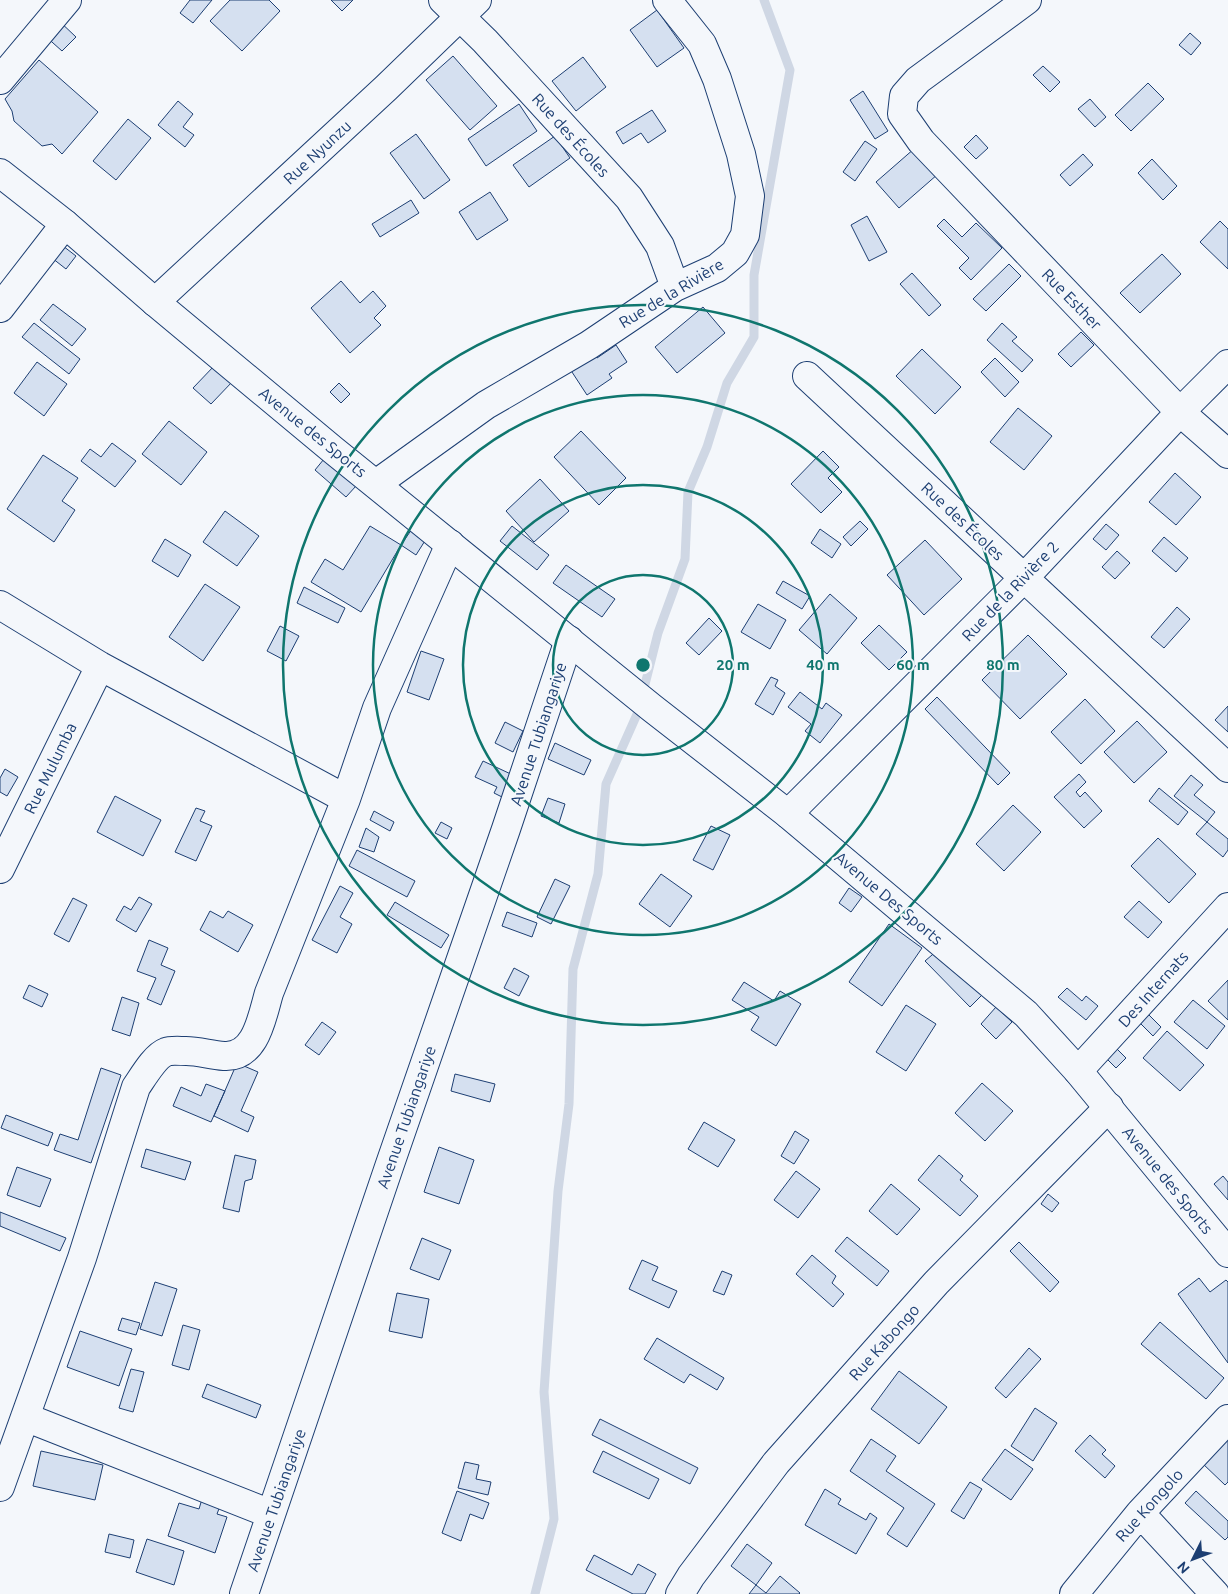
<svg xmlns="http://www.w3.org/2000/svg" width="1228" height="1594" font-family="Ubuntu,sans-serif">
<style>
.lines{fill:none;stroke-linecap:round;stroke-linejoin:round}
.stream{stroke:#cfd7e4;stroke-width:9}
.building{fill:#d5e0f0;stroke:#1d3f73}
.street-casing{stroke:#1d3f73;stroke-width:30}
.secondary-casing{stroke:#1d3f73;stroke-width:30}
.street{stroke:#f4f7fb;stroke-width:28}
.secondary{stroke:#f4f7fb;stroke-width:28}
.ring{fill:none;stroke:#0f766e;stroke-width:2.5}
.labels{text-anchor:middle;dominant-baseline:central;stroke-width:4;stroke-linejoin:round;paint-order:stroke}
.street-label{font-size:16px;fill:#1d3f73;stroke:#f4f7fb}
.centre{fill:#0f766e;stroke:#f4f7fb;stroke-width:2.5}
.ring-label{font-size:15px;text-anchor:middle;font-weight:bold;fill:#0f766e;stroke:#f4f7fb;stroke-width:4;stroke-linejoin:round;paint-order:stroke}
</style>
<rect width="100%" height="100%" fill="#f4f7fb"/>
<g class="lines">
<path class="stream" d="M535 1594 554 1519 544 1392 558 1191 569 1104 573 969 598 874 606 784 638 712 658 633 685 559 688 492 707 447 727 383 754 337V275L790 70 764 0"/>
</g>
<path class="building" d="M190 0H212L193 23 180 13Z
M230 0H269L280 11 242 51 210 21Z
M331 0H353L342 11Z
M657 10 684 48 657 67 630 30Z
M57 19 76 37 62 51 43 34Z
M1190 33 1201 43 1191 55 1179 45Z
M453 56 497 106 470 130 426 80Z
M583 57 606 87 576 111 552 81Z
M39 60 98 112 62 154 52 144 42 146 14 121 12 111 5 99Z
M1043 66 1060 82 1050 92 1033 75Z
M1148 83 1164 99 1131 131 1115 115Z
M863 91 888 131 875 139 850 100Z
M1090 99 1106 117 1095 127 1078 109Z
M178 101 193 114 183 127 194 135 185 147 158 125Z
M519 104 537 131 486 166 468 139Z
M652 110 666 131 648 143 641 133 623 144 616 132Z
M128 119 151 138 116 180 93 161Z
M416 134 450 180 424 199 390 153Z
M976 135 988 148 976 159 964 147Z
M555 136 570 158 529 187 513 165Z
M865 141 877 149 855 181 843 172Z
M915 148 938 174 899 208 876 182Z
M1083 154 1093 165 1070 186 1060 175Z
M1152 159 1177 186 1163 200 1138 173Z
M490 192 508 220 477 240 459 212Z
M411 200 419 213 380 237 372 224Z
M867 216 887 252 869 261 851 225Z
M944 219 962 237 976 223 1002 248 971 280 959 268 969 258 937 226Z
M1220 221 1228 229V269L1200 242Z
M63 246 76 256 66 269 52 258Z
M1162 254 1181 274 1140 313 1120 293Z
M1009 264 1021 276 986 311 973 299Z
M912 273 941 305 929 316 900 284Z
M341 281 360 303 373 291 386 306 374 318 381 325 350 353 311 308Z
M53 304 86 329 72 346 40 320Z
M703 307 725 333 677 373 655 347Z
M34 323 80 359 69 374 22 337Z
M1002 323 1017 337 1012 341 1033 360 1022 372 987 340Z
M1081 332 1094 345 1071 367 1058 354Z
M616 345 627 362 609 374 612 378 587 395 570 369 593 353 597 358Z
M922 349 961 387 935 414 896 376Z
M995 358 1019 382 1005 397 981 372Z
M37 362 67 384 44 416 14 393Z
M215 365 233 381 211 404 193 388Z
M339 383 350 394 341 403 330 392Z
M1018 408 1052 436 1024 470 990 442Z
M169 421 207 452 181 485 142 454Z
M581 431 626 478 599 505 554 457Z
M112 443 136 461 115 487 81 461 90 449 101 457Z
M823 451 839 467 828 478 842 492 821 513 791 484Z
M43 455 78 478 62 501 75 510 54 542 7 509Z
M324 459 356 486 346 497 315 470Z
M1175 473 1201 497 1176 525 1149 502Z
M540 479 569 511 534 542 506 511Z
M225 511 259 536 237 566 203 542Z
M860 521 868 529 851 546 843 537Z
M1106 524 1119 535 1106 550 1093 539Z
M370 526 401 545 361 612 311 582 325 559 343 570Z
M414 526 428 536 416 555 401 545Z
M512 526 549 555 537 570 500 541Z
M820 529 841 544 832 558 811 543Z
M1164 537 1188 558 1176 572 1152 551Z
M165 539 191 555 178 577 152 561Z
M925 540 962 579 924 615 887 575Z
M1117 551 1130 563 1115 579 1102 567Z
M566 565 615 599 602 617 553 583Z
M783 581 810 596 802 609 776 593Z
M205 584 240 607 203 661 169 637Z
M304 587 345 608 338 623 297 603Z
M830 594 857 618 827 654 799 630Z
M758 604 786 620 770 649 741 632Z
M1177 607 1190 619 1164 648 1151 637Z
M709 618 722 631 699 655 686 643Z
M879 625 907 652 889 670 861 643Z
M280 626 299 636 286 661 267 651Z
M1028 635 1067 674 1020 719 982 680Z
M421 651 444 659 429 700 407 692Z
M771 677 778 680 775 686 785 693 773 715 755 704Z
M800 692 822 709 826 703 842 715 820 743 805 731 811 724 788 707Z
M937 697 1010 773 998 785 925 709Z
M1085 699 1115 731 1081 764 1051 732Z
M1228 706V732L1215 720Z
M1137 721 1167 752 1134 783 1104 752Z
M505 722 523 731 513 752 495 743Z
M555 743 591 760 584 775 548 759Z
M483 761 515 776 504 798 494 793 497 787 475 777Z
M5 769 18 777 7 796 0 792V778Z
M1079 774 1086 782 1076 792 1080 797 1085 792 1102 811 1084 828 1054 797Z
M1191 775 1203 785 1194 795 1215 812 1207 822 1174 796Z
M1159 788 1188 812 1178 825 1149 801Z
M115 796 161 820 143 856 97 832Z
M548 798 565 804 559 823 541 816Z
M1013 805 1041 832 1004 871 976 844Z
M196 808 205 811 200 821 212 826 196 861 175 852Z
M374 811 394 822 390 831 370 820Z
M441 822 452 828 447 839 435 833Z
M1207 822 1228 839V850L1223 857 1196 834Z
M711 826 730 835 713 870 693 860Z
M366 828 379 837 374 852 359 847Z
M1158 838 1196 874 1169 903 1131 866Z
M357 850 415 881 407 897 349 866Z
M661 874 692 896 670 927 639 904Z
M555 879 570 886 551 924 537 917Z
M340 886 353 893 340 917 352 924 337 953 312 940Z
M849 888 862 897 851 912 839 903Z
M139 897 152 904 136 932 116 920 124 906 131 910Z
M73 898 87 905 69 942 54 934Z
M1139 901 1162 922 1148 938 1124 917Z
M395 902 449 935 441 948 387 915Z
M210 911 223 918 228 911 253 925 238 952 200 930Z
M507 912 537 923 532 937 502 926Z
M889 924 922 948 882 1006 849 982Z
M149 940 168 948 161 965 175 971 161 1005 147 999 156 978 137 971Z
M939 949 983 994 970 1007 925 961Z
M514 968 529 976 519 996 504 988Z
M1228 980V1020L1208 1001Z
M744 982 774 1001 780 991 801 1004 776 1046 751 1030 759 1017 732 1000Z
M29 985 48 994 42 1007 23 998Z
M1067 988 1082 1001 1086 996 1098 1006 1086 1020 1058 997Z
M122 997 139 1003 130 1036 112 1030Z
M1193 1000 1225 1026 1207 1049 1174 1022Z
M906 1005 936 1024 906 1071 876 1052Z
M996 1007 1012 1022 996 1039 981 1024Z
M1148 1014 1161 1027 1153 1036 1140 1023Z
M322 1022 336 1032 319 1055 305 1045Z
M1167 1031 1204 1065 1180 1091 1143 1058Z
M1113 1045 1126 1058 1116 1068 1103 1055Z
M237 1063 258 1072 241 1111 254 1117 248 1132 214 1116Z
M101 1068 121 1075 91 1163 54 1150 60 1134 78 1140Z
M455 1074 495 1084 490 1102 451 1091Z
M982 1083 1013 1111 985 1141 955 1113Z
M206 1084 225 1091 211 1122 173 1106 181 1087 201 1096Z
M6 1115 53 1133 48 1146 1 1128Z
M704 1122 735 1140 718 1167 688 1149Z
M795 1131 809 1140 794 1164 781 1156Z
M439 1147 474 1160 459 1204 424 1192Z
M146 1149 191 1162 185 1180 141 1167Z
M235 1155 256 1160 252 1179 245 1181 239 1212 223 1208Z
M939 1155 963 1176 960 1180 978 1196 960 1216 918 1180Z
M17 1167 51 1179 40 1207 7 1195Z
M796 1171 820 1189 798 1218 774 1200Z
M1223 1176 1228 1182V1200L1214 1184Z
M891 1184 920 1209 897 1235 869 1211Z
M1048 1194 1059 1203 1052 1212 1041 1204Z
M0 1212 66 1238 60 1251 0 1226Z
M847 1237 889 1271 877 1286 835 1251Z
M422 1238 451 1250 439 1280 410 1269Z
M1019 1242 1059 1282 1050 1292 1010 1251Z
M812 1255 836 1276 832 1283 844 1294 833 1307 796 1274Z
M642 1260 658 1267 652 1280 677 1291 669 1308 629 1289Z
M722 1271 732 1275 724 1295 713 1291Z
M1199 1278 1210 1292 1226 1280 1228 1282V1363L1178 1294Z
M155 1282 177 1289 162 1336 140 1329Z
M397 1293 429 1299 422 1338 389 1331Z
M122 1318 140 1323 136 1335 118 1330Z
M1160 1322 1224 1378 1206 1399 1141 1344Z
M183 1325 200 1330 189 1370 172 1365Z
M80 1331 132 1349 119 1386 67 1367Z
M657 1338 724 1378 717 1390 690 1374 684 1383 644 1359Z
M1029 1348 1041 1359 1006 1398 995 1388Z
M131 1369 144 1372 133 1412 119 1408Z
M899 1371 947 1407 919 1444 871 1409Z
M207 1384 261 1405 256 1418 202 1397Z
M1035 1408 1057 1423 1033 1461 1011 1446Z
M600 1419 698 1468 690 1484 592 1435Z
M1228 1433V1482L1225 1485 1201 1462Z
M1090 1435 1106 1450 1102 1454 1115 1466 1105 1478 1075 1451Z
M871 1439 896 1456 886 1471 935 1504 907 1547 887 1534 904 1508 850 1471Z
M1005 1449 1033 1469 1011 1500 982 1480Z
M41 1451 103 1465 95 1500 33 1486Z
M603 1451 659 1479 649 1499 593 1472Z
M465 1462 479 1465 476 1479 491 1482 488 1495 458 1488Z
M970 1482 982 1489 964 1519 951 1511Z
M825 1489 841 1499 838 1504 866 1520 870 1513 877 1518 856 1554 805 1525Z
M457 1491 489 1503 483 1519 470 1514 461 1541 442 1533Z
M1196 1491 1228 1521V1537L1225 1540 1185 1503Z
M202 1499 220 1506 217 1514 227 1517 215 1553 168 1536 179 1503 199 1509Z
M109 1534 134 1540 130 1558 105 1552Z
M147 1539 184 1551 174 1585 136 1572Z
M747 1544 772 1563 756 1585 731 1566Z
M594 1555 632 1575 638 1564 656 1574 645 1594H633L586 1570Z
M780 1576 800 1593 799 1594H749L756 1585 766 1593Z"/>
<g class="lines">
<defs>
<path id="street" d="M443 0 485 41 629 198 660 246 675 287
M1027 0 918 80 904 96 902 114 921 141 1180 412 1228 454
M0 80 67 0
M155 302 386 88 477 0
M0 308 65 224
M807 376 1228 768
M376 484 486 405 589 345 675 287 717 268 735 253 745 235 750 196 741 154 717 79 702 44 667 0
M0 605 100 666 346 799 377 708 450 544
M788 814 1024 578 1180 412 1228 364
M0 869 100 666
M1078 1071 1228 907
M25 1417 271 1514
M0 1487 82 1258 136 1087C143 1077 155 1056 166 1052 171 1050 180 1051 186 1051 199 1051 210 1055 224 1056 256 1058 262 1017 269 993L346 799
M1140 1513 1215 1594
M244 1594 390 1164 506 829 569 640
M680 1594 691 1576 776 1463 936 1283 1109 1107
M1074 1594 1140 1513 1228 1419"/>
<path id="secondary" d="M0 173 65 224 155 302 333 450 652 708 788 814 1026 1014 1078 1071 1228 1253"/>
</defs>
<use href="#street" class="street-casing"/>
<use href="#secondary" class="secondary-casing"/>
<use href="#street" class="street"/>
<use href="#secondary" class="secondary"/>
</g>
<g class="ring">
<circle cx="643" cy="665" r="90"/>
<circle cx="643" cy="665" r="180"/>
<circle cx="643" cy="665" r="270"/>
<circle cx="643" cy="665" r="360"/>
</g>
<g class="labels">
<g class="street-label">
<text transform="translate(571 135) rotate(48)">Rue des Écoles</text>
<text transform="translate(317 152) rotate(-43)">Rue Nyunzu</text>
<text transform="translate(671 293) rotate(-31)">Rue de la Rivière</text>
<text transform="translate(1072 299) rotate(46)">Rue Esther</text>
<text transform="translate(313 432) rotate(39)">Avenue des Sports</text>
<text transform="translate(963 521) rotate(43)">Rue des Écoles</text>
<text transform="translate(1010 591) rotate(-46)">Rue de la Rivière 2</text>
<text transform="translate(538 734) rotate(-72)">Avenue Tubiangariye</text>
<text transform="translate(50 768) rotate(-64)">Rue Mulumba</text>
<text transform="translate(889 898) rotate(40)">Avenue Des Sports</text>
<text transform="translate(1153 989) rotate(-48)">Des Internats</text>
<text transform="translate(406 1117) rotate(-71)">Avenue Tubiangariye</text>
<text transform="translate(1168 1180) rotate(51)">Avenue des Sports</text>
<text transform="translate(884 1342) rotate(-48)">Rue Kabongo</text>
<text transform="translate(276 1500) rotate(-71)">Avenue Tubiangariye</text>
<text transform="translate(1149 1505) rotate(-48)">Rue Kongolo</text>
</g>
</g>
<circle cx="643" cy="665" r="8" class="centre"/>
<g class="ring-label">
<text x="733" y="670">20 m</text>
<text x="823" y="670">40 m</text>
<text x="913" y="670">60 m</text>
<text x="1003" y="670">80 m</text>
</g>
<g transform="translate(1193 1559) rotate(228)" stroke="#f4f7fb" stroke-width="4" paint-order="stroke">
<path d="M0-4L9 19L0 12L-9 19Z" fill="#1d3f73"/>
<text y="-8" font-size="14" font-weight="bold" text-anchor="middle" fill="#1d3f73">N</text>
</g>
</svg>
